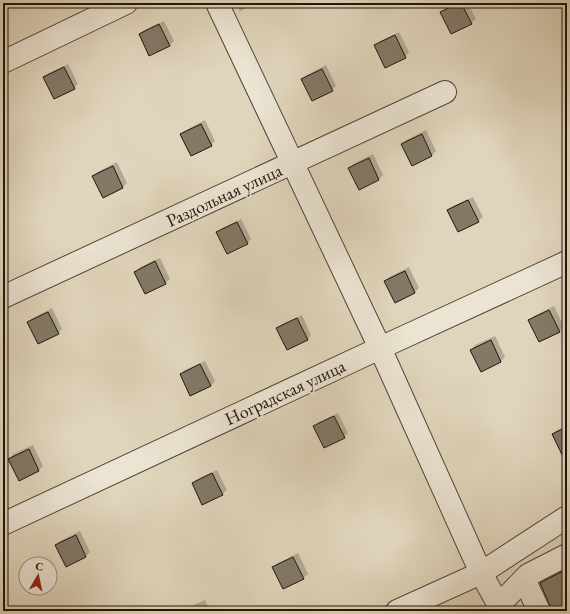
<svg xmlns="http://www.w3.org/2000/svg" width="570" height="614" font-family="'EB Garamond',serif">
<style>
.shadow{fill:#0003}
.building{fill:#827967;stroke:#1d150b}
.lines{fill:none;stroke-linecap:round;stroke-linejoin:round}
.minor-casing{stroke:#4e4537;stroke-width:24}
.minor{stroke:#ebe4d3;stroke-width:22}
.labels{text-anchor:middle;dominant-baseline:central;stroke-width:3.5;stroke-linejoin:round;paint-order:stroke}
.street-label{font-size:18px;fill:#1d150b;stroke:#ebe4d3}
</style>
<rect width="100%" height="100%" fill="#e0d5bc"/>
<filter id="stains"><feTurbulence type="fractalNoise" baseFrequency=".005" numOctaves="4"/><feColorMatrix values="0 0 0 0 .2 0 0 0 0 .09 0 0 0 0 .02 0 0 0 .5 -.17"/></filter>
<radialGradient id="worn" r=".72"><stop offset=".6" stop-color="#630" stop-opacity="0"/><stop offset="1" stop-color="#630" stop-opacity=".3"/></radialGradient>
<path class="shadow" d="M12 3H22L14 7Z
M236 3H257L240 11Z
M456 3H468L476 19 471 23 441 12 446 8Z
M164 21 174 41 170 45 140 34 144 30Z
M399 32 409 52 405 57 375 46 380 41Z
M68 64 78 84 74 88 44 77 49 73Z
M326 65 336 86 332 90 302 79 307 75Z
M205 120 215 141 211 145 181 134 186 130Z
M426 130 436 151 432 155 412 165 402 144 406 140Z
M373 154 383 175 379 179 359 189 349 168 353 164Z
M117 162 127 183 123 187 103 197 93 176 97 172Z
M473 197 483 217 478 221 448 210 453 206Z
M241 219 251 239 247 244 217 233 222 228Z
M160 258 170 279 165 283 136 272 140 267Z
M409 267 419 288 415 292 395 302 385 281 389 277Z
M554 306 564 327 559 331 530 320 534 316Z
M52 308 62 329 58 333 28 322 33 318Z
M302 315 311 335 307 340 277 328 282 324Z
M495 336 505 357 501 361 481 370 471 350 475 345Z
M205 361 215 381 211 386 181 374 185 370Z
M338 413 348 433 344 437 314 426 319 422Z
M567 425V453L553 434 557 430Z
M33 445 43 466 39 470 19 479 9 459 13 454Z
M217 470 227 490 222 494 193 483 197 479Z
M80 531 90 552 86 556 66 566 56 545 60 541Z
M298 553 308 574 303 578 274 567 278 563Z
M567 566V611H552L541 583 550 575Z
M205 600 210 611H183L185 609Z"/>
<path class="building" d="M459 3H461L472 24 451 34 440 12Z
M159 24 170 46 149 56 139 34Z
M395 35 406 58 385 68 374 45Z
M64 67 75 89 54 99 43 77Z
M322 69 333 91 312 101 301 79Z
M201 124 212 146 191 156 180 134Z
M422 134 432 156 412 166 401 144Z
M369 158 379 180 359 190 348 168Z
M113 166 123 188 103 198 92 176Z
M468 200 479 222 458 232 447 210Z
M237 222 248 244 227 254 216 232Z
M155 261 166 284 145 294 134 272Z
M405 271 415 293 395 303 384 281Z
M549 310 560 332 539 342 528 320Z
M48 312 59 334 38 344 27 322Z
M297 318 308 340 287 350 276 328Z
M491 340 501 362 481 372 470 350Z
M200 364 211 386 190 396 180 374Z
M334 416 345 438 324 448 313 426Z
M567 427V465L552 434Z
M29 449 39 471 19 481 8 459Z
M212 473 223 495 202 505 192 483Z
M76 535 86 557 66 567 55 545Z
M293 557 304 579 283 589 272 567Z
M567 569V611H551L550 606 540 583Z"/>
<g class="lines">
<defs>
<path id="minor" d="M217 3 380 348 481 573 502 611
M3 62 126 3
M3 297 445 92
M3 524 380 348 567 262
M524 579 539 611
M499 605 528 575 567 555
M397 611 481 573 567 517"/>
</defs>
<use href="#minor" class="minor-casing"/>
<use href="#minor" class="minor"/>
</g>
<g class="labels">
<g class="street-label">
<text transform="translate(224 195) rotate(-25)">Раздольная улица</text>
<text transform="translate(285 392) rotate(-25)">Ноградская улица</text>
</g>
</g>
<rect width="570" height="614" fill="none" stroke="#e0d5bc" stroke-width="16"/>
<rect x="4" y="4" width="562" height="606" fill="none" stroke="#1d150b" stroke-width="2"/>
<rect x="8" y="8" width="554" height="598" fill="none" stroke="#1d150b"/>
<g transform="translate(38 576) rotate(9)"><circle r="19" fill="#ebe4d3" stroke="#999183"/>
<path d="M0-3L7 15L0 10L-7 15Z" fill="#8f2418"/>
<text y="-6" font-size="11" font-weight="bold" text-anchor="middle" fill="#1d150b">С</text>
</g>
<rect width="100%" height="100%" filter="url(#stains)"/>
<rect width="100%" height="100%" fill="url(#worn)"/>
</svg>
